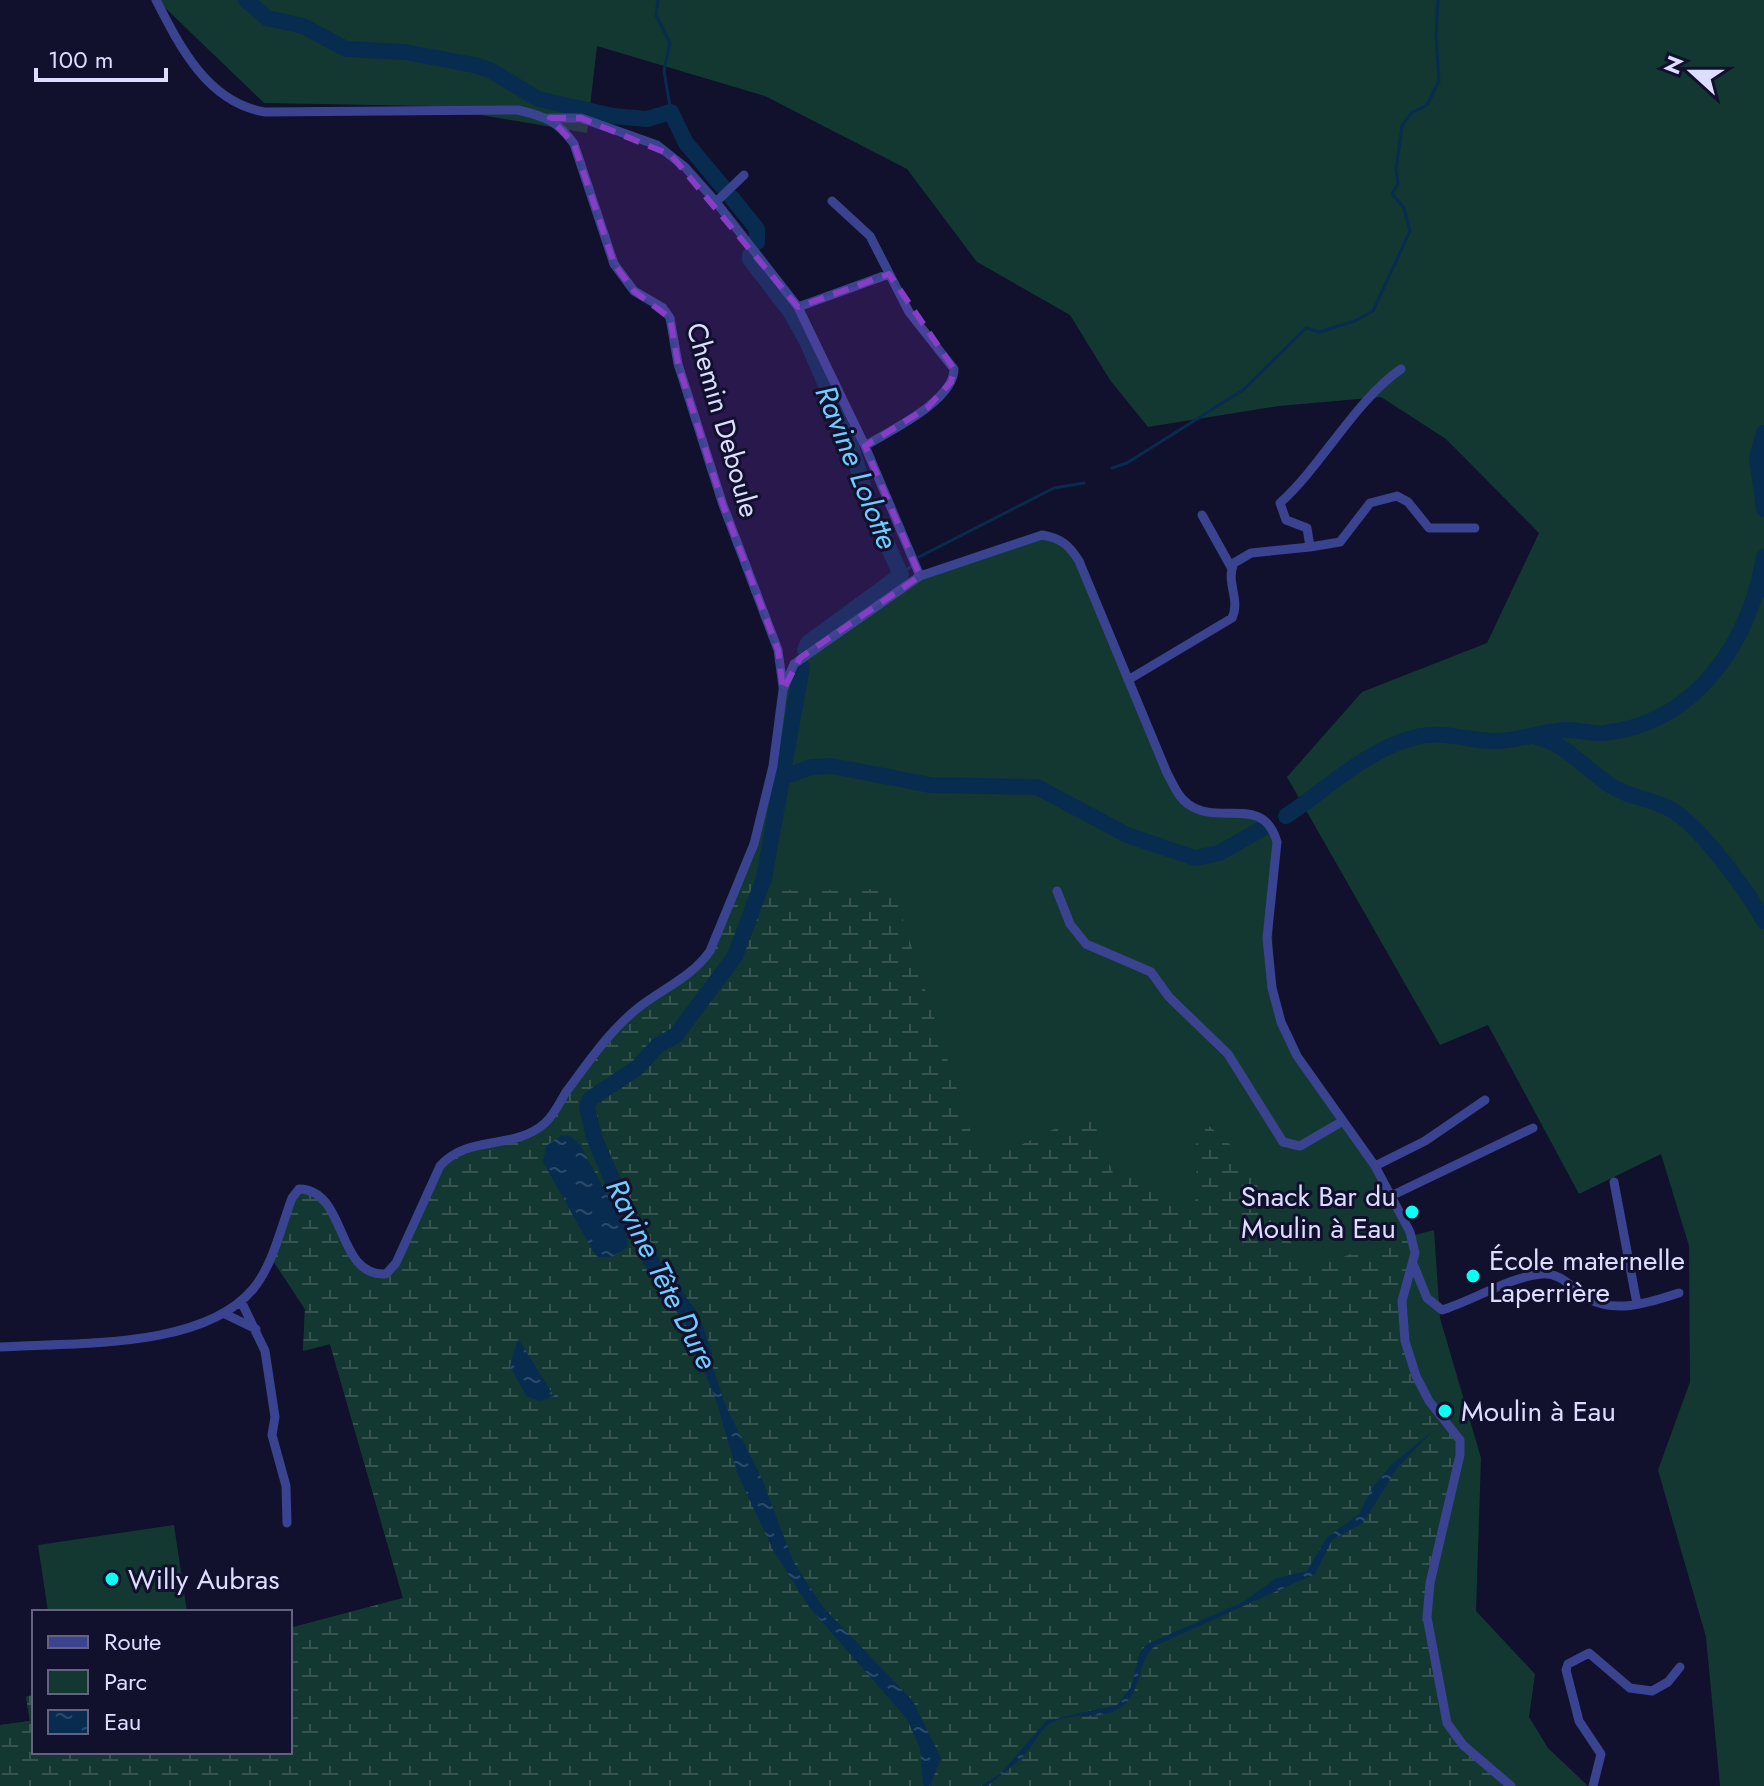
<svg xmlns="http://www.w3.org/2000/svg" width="1764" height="1786" font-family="Jost,sans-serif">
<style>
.green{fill:#133831}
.wetland{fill:url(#wetland-marsh)}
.water{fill:url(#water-ripples)}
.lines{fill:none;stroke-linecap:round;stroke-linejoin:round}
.stream{stroke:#082c4f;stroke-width:3}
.river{stroke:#082c4f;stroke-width:16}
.minor{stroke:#39438f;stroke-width:9}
.marked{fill:#853ec5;fill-opacity:0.2;stroke:#853ec5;stroke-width:6;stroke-dasharray:16 10;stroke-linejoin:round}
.poi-dot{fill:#09fff3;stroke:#11102d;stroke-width:3}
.labels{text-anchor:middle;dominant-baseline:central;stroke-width:6;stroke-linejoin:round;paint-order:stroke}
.street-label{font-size:28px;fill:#dddeff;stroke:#11102d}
.poi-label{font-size:28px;fill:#dddeff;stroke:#11102d;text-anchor:start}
.water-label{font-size:30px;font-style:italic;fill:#6bd0ff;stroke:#11102d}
</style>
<defs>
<pattern id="wetland-marsh" width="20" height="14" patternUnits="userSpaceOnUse" patternTransform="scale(2)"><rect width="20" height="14" fill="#133831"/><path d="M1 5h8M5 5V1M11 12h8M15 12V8" fill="none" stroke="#355450"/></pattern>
<pattern id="water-ripples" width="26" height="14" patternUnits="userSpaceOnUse" patternTransform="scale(2)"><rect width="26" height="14" fill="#082c4f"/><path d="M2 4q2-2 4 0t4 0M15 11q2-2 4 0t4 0" fill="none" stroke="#2c4a69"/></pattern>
</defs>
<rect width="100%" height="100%" fill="#11102d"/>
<path class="green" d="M157 0H1764V1786H1720L1706 1637 1658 1470 1690 1382 1689 1246 1661 1154 1579 1194 1488 1025 1440 1045 1287 777 1362 692 1487 643 1539 533 1446 439 1381 397 1279 406 1148 427 1110 380 1070 315 977 262 907 169 765 96 597 46 587 133 428 106 264 103Z
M1042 535 1069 545 1167 773 1190 806 1251 814 1273 829 1272 988 1297 1056 1375 1166 1411 1236 1434 1230 1440 1318 1481 1458 1476 1611 1535 1674 1529 1717 1548 1748 1588 1786H0V1725L30 1721 26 1697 34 1694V1752H290V1628L403 1598 330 1344 303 1351 305 1309 270 1256 359 1261 386 1274 522 1138 546 1122 701 964 754 844 790 670 920 576Z
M174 1525 187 1612H48L38 1545Z"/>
<path class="wetland" d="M743 876 793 891 893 889 981 1164 1090 1112 1114 1176 1129 1170 1148 1182 1177 1213C1211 1197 1197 1183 1192 1151L1208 1125 1236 1150 1308 1270 1410 1232 1415 1253 1402 1302 1416 1376 1460 1440 1427 1602 1447 1723 1463 1745 1511 1786H0V1725L30 1721 26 1697 34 1694V1752H290V1628L403 1598 330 1344 303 1351 305 1309 270 1256 299 1189H313L359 1261 386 1274 450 1155 522 1138 546 1122 636 1009 701 964Z"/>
<path class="water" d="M569 1135 580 1145 626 1229 628 1247 612 1257H598L594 1253 543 1162 546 1146 560 1136Z
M699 1336 704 1340 725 1404 762 1479 794 1563 823 1607 913 1701 941 1758 930 1786H923L920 1748 907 1719 809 1607 773 1550 738 1475 715 1397 698 1358Z
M517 1341 521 1343 554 1396 539 1401 526 1396 510 1366Z
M1434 1430 1398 1467 1363 1523 1332 1540 1315 1574 1155 1646C1137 1662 1142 1690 1124 1705 1104 1722 1076 1711 1053 1722 1040 1728 1035 1744 1025 1754 1014 1766 1000 1776 987 1786H980L1000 1774 1047 1720 1117 1705 1131 1687 1140 1652 1147 1644 1243 1602 1276 1578 1307 1571 1326 1538 1359 1514 1372 1488 1392 1464Z"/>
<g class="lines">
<path class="stream" d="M658 0 656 15 670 43 664 71 671 112
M1112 468 1127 463 1243 390 1306 328 1319 332 1355 321 1373 311 1410 231 1404 208 1392 194 1398 184 1396 169 1402 126 1411 113 1427 105 1439 81 1436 35 1438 0
M919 557 1054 488 1084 483
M901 575 910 567
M1752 601 1764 595"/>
<path class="river" d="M246 0 267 18 303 26 346 49 405 52 474 65 490 70 538 99 613 116 647 119 671 112 686 143 722 186
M732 198 757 229V242
M750 255V259L790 311 807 341 848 436 868 502 901 575 808 643 805 650
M1764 433 1757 458 1764 509
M1537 737C1568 745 1583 767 1608 784 1631 799 1649 797 1670 809 1699 824 1748 892 1764 921
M784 777 811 767 832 766 930 785 1037 787 1127 835 1195 858 1219 853 1263 828
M1286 816C1327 789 1367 749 1416 737 1441 730 1469 741 1495 741 1519 741 1543 731 1567 730 1579 730 1592 734 1604 733 1697 723 1749 642 1764 557
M704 1354 692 1319 652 1263 626 1212 594 1137 587 1107 590 1099 638 1067 657 1046 676 1035 735 956 764 878 802 667"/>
<path class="minor" d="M156 0C180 47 208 103 265 112L518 110C544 116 558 121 574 144L614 264 634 291 663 308 670 318 678 364 723 505 778 650 783 687
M550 118H581L657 145 685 167 716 202 798 307 865 446 920 576
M832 201 870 236 909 312 954 369C954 401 889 431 865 446
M716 202 744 175
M798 307 889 274
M1202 515 1231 567
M1310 547 1340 542 1370 503 1397 496 1408 502 1429 528H1475
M1128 680 1232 618C1241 599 1225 582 1234 563L1251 553 1310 547 1307 528 1286 520 1280 503C1323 464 1355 401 1401 369
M1057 891 1070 924 1086 944 1151 972 1169 997 1228 1054 1283 1142 1300 1146 1343 1121
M1375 1166 1425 1141 1485 1100
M1614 1182 1637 1304
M1393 1195 1533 1128
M1414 1266 1427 1298 1442 1310C1472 1301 1510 1277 1541 1274 1562 1272 1573 1290 1589 1299 1618 1314 1650 1302 1679 1293
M241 1301 265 1351 275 1417 272 1435 286 1486 287 1523
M225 1314 256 1329
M0 1347C74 1342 202 1350 253 1289 273 1265 281 1227 292 1198L299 1189C348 1190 335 1277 386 1274L396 1263 440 1166C468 1134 514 1151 545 1123 554 1115 560 1102 566 1092 588 1063 609 1031 638 1008 662 989 692 977 710 951L754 844 773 766 783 690 794 664 920 576 1042 535C1061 538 1069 545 1079 561L1167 773C1173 784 1178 797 1188 804 1219 827 1263 793 1277 842L1267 938 1272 988 1281 1022 1297 1056 1375 1166 1410 1232 1415 1253 1402 1301 1405 1341 1416 1376 1429 1401 1460 1440V1455L1430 1583 1427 1617 1447 1723 1463 1745 1511 1786
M1593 1786 1601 1754 1579 1721 1566 1670 1568 1664 1589 1653 1630 1688 1652 1691 1668 1682 1680 1667"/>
</g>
<path class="marked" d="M550 118H581L671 155 798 307 889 274 954 369 951 382 927 408 865 446 920 576 800 658 783 690 778 650 723 505 678 364 670 318 634 291 614 264 574 144Z"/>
<g class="poi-dot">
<circle cx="1412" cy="1212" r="8"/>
<circle cx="1473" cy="1276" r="8"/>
<circle cx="1445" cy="1411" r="8"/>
<circle cx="112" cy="1579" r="8"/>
</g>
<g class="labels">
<g class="street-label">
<text transform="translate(723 420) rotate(74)">Chemin Deboule</text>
</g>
<g class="poi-label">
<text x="1396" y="1196" text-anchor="end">Snack Bar du<tspan x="1396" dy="32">Moulin à Eau</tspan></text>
<text x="1489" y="1260">École maternelle<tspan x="1489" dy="32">Laperrière</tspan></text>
<text x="1461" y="1411">Moulin à Eau</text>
<text x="128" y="1579">Willy Aubras</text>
</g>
<g class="water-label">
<text transform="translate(857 467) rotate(68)">Ravine Lolotte</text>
<text transform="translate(662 1274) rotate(63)">Ravine Tête Dure</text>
</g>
</g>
<rect x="32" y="1610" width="260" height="144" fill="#11102d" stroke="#636281" stroke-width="2"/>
<rect x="48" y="1636" width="40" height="12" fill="#39438f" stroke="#636281" stroke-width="2"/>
<text x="104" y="1650" font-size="24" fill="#dddeff">Route</text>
<rect x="48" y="1670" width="40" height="24" fill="#133831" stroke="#636281" stroke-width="2"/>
<text x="104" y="1690" font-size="24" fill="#dddeff">Parc</text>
<rect x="48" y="1710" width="40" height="24" fill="url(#water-ripples)" stroke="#636281" stroke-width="2"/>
<text x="104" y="1730" font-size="24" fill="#dddeff">Eau</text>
<g transform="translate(1692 72) rotate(291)" stroke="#11102d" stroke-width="6" paint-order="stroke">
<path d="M0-6L14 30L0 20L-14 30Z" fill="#dddeff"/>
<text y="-12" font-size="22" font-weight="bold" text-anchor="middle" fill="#dddeff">N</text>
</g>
<path d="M36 68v12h130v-12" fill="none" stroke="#dddeff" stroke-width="4"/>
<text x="48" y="68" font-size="24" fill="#dddeff" stroke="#11102d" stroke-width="6" paint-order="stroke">100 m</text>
</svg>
